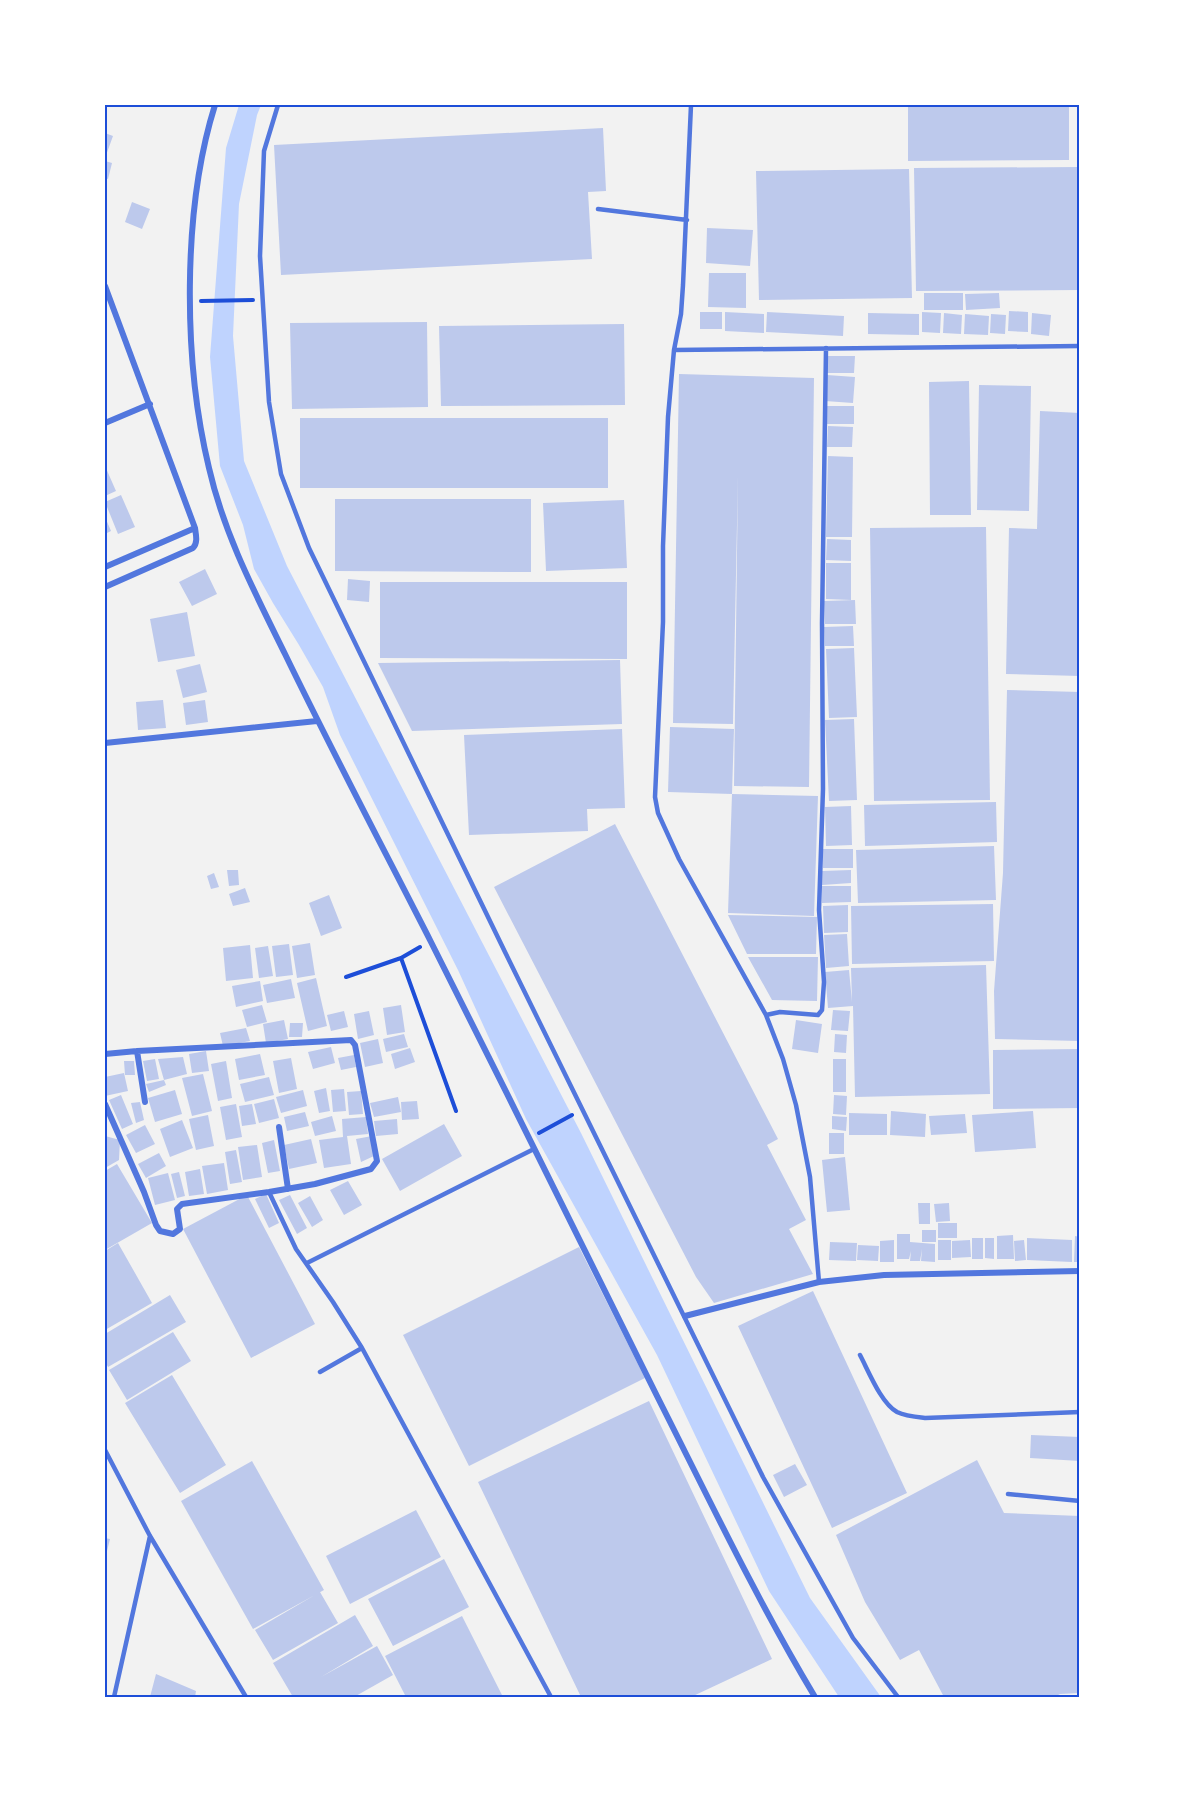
<svg xmlns="http://www.w3.org/2000/svg" width="1185" height="1802" font-family="Karla,sans-serif">
<style>
.water{fill:#bfd3fe}
.building{fill:#bdc9ec}
.lines{fill:none;stroke-linecap:round;stroke-linejoin:round}
.path{stroke:#1d4ed8;stroke-width:4}
.service{stroke:#5277de;stroke-width:4.5}
.minor{stroke:#5277de;stroke-width:6}
.neatline{fill:none;stroke:#1d4ed8;stroke-width:2}
</style>
<rect width="100%" height="100%" fill="#f2f2f2"/>
<path class="water" d="M239 105H261L257 115 239 204 233 336 244 461 287 566 581 1133 810 1598 881 1697H839L769 1591 657 1355 526 1119 458 970 340 735 323 687 299 645 273 603 254 569 243 525 220 466 210 357 226 148Z"/>
<path class="building" d="M908 105H1069V160L908 161Z
M603 128 606 191 588 192 592 259 281 275 274 145Z
M105 133 113 136 105 158Z
M105 161 112 163 108 179 105 178Z
M1080 167V290L916 291 914 168Z
M909 169 912 298 759 300 756 171Z
M132 202 150 209 142 229 125 222Z
M707 228 753 230 750 266 706 263Z
M709 273H746V308L708 307Z
M924 293H963V310H924Z
M999 293 1000 308 966 310 965 294Z
M1009 311 1028 312V332L1008 331Z
M700 312H722V329H700Z
M725 312 764 314V333L725 331Z
M767 312 844 316 843 336 766 332Z
M922 312 941 313 940 333 922 332Z
M868 313 919 314V335L868 334Z
M944 313 962 315 961 334 943 333Z
M1032 313 1051 315 1049 336 1031 334Z
M965 314 989 316 988 335 964 334Z
M991 314 1006 315 1005 334 990 333Z
M427 322 428 407 292 409 290 323Z
M624 324 625 405 441 406 439 326Z
M827 356H855L854 373H827Z
M679 374 814 378 809 787 734 786 738 475 733 724 673 723Z
M827 375 855 377 853 403 825 401Z
M969 381 971 515H930L929 382Z
M979 385 1031 386 1029 511 977 510Z
M826 406H854V424H826Z
M1040 411 1080 413V676L1006 674 1009 528 1037 529Z
M300 418H608V488H300Z
M828 426 853 427 852 447H827Z
M828 456 853 457 852 537H826Z
M105 466 116 491 105 496Z
M121 495 135 527 118 534 105 502Z
M335 499H531V572L335 571Z
M624 500 627 568 546 571 543 503Z
M105 517 111 531 105 534Z
M986 527 990 800 874 801 870 528Z
M827 539 851 540V561L826 560Z
M826 563H851V600L826 599Z
M205 569 217 594 192 606 179 582Z
M348 579 370 581 369 602 347 600Z
M380 582H627V659L380 658Z
M855 600 856 624H825L824 601Z
M187 612 195 656 158 662 150 619Z
M853 626 854 646H825L824 627Z
M854 648 857 717 829 718 826 649Z
M620 660 622 724 412 731 378 663Z
M200 664 207 692 183 698 176 670Z
M1007 690 1080 692V1041L995 1039 994 991 1003 873Z
M163 700 166 728 138 730 136 702Z
M205 700 208 722 186 725 183 703Z
M854 719 857 800 829 801 825 720Z
M670 727 734 729 732 794 818 796 814 916 728 913 732 794 668 792Z
M622 729 625 808 587 809 588 831 469 835 464 735Z
M996 802 997 842 865 846 864 805Z
M851 806 852 845 826 846 825 807Z
M615 824 778 1139 767 1145 806 1220 789 1229 813 1274 714 1303 696 1277 494 887Z
M994 846 996 900 858 903 856 850Z
M823 849H853V868H823Z
M227 870H238L239 885 229 886Z
M851 870V883L822 885V871Z
M214 873 219 887 211 889 207 876Z
M822 886H851V902L822 903Z
M245 888 250 902 233 906 229 894Z
M329 895 342 928 321 936 309 903Z
M993 904 994 961 852 964 851 906Z
M848 905V932L824 933 823 906Z
M728 915 817 917 816 954H747Z
M847 934 849 966 826 968 824 935Z
M310 943 315 975 297 978 292 946Z
M289 944 293 975 276 977 272 946Z
M250 945 253 978 226 981 223 948Z
M268 946 273 976 259 978 255 948Z
M748 957H818L817 1001 772 1000Z
M986 965 990 1094 855 1097 853 1006 828 1008 825 972 849 970 852 1002 851 968Z
M316 978 327 1026 308 1031 297 983Z
M291 979 295 998 267 1003 263 985Z
M260 981 263 1001 236 1007 232 986Z
M262 1005 267 1022 247 1027 242 1010Z
M401 1005 405 1032 387 1035 383 1008Z
M833 1010 850 1011 848 1031 831 1030Z
M344 1011 348 1027 331 1031 327 1015Z
M369 1011 374 1035 358 1039 354 1014Z
M284 1020 288 1039 266 1043 263 1024Z
M796 1020 822 1024 818 1053 792 1049Z
M290 1023H303L302 1037H289Z
M246 1028 250 1041 223 1046 220 1033Z
M404 1034 408 1047 386 1052 383 1039Z
M835 1034 847 1035 846 1053 834 1052Z
M378 1039 383 1063 365 1067 360 1043Z
M331 1047 335 1063 313 1069 308 1052Z
M410 1048 415 1062 395 1069 391 1054Z
M1080 1049V1108L993 1109V1050Z
M206 1051 209 1071 192 1073 189 1054Z
M260 1054 265 1075 239 1080 235 1059Z
M354 1055 356 1067 341 1070 338 1058Z
M183 1057 187 1074 164 1080 158 1059Z
M291 1058 297 1089 279 1093 273 1061Z
M155 1059 159 1079 147 1081 143 1061Z
M833 1059H846V1092H833Z
M124 1061H134L135 1075H125Z
M226 1061 232 1098 218 1101 211 1064Z
M124 1073 128 1091 105 1096V1077Z
M203 1074 212 1111 192 1116 182 1078Z
M269 1077 274 1095 245 1102 240 1084Z
M164 1080 166 1085 149 1092 146 1084Z
M326 1088 330 1111 319 1113 314 1091Z
M344 1089 346 1111 333 1112 331 1090Z
M175 1090 182 1114 155 1122 148 1098Z
M303 1090 307 1106 281 1113 276 1097Z
M361 1091 363 1114 349 1115 347 1092Z
M121 1095 133 1124 122 1129 109 1100Z
M834 1095 847 1096 846 1115 833 1114Z
M398 1097 401 1112 374 1117 370 1103Z
M274 1099 279 1118 259 1123 254 1104Z
M417 1101 419 1119 402 1120 401 1102Z
M140 1102 144 1120 136 1123 131 1103Z
M236 1104 242 1137 226 1140 220 1107Z
M252 1104 256 1124 242 1126 239 1106Z
M891 1111 926 1114 925 1137 890 1135Z
M1033 1111 1036 1148 975 1152 972 1115Z
M305 1112 309 1126 287 1131 284 1117Z
M849 1113 887 1114V1135H849Z
M965 1114 967 1133 931 1135 929 1116Z
M208 1115 214 1146 196 1150 189 1119Z
M332 1116 336 1131 315 1136 311 1122Z
M832 1116 847 1117 846 1131 832 1129Z
M366 1117 368 1134 347 1136 351 1164 324 1168 319 1140 343 1137 342 1119Z
M397 1119 398 1134 376 1136 374 1121Z
M182 1120 193 1148 170 1157 160 1129Z
M444 1124 462 1156 400 1191 382 1159Z
M145 1125 155 1144 136 1153 126 1135Z
M829 1133H844V1154H829Z
M105 1136 120 1140 119 1160 105 1168Z
M372 1136 374 1156 361 1162 356 1139Z
M311 1139 317 1163 289 1169 284 1145Z
M274 1140 280 1171 268 1173 262 1143Z
M257 1145 262 1177 243 1180 238 1147Z
M236 1150 242 1182 230 1184 225 1152Z
M159 1153 166 1166 146 1178 138 1164Z
M845 1157 850 1210 827 1212 822 1160Z
M224 1163 228 1190 207 1194 202 1166Z
M117 1164 152 1223 105 1250V1171Z
M200 1169 204 1194 189 1196 185 1172Z
M179 1172 185 1196 177 1198 171 1174Z
M168 1173 175 1200 155 1205 148 1178Z
M348 1181 362 1205 344 1215 330 1190Z
M266 1194 279 1223 269 1228 255 1199Z
M247 1195 315 1324 251 1358 183 1229Z
M290 1195 307 1228 297 1234 279 1200Z
M310 1196 323 1220 312 1227 298 1203Z
M918 1203H930V1224H919Z
M949 1203 950 1221 936 1222 934 1204Z
M938 1223H957V1238H938Z
M922 1230H936V1242H922Z
M897 1234H910V1242L935 1244V1262L921 1261 922 1249 920 1261H910L911 1251 909 1259H897Z
M1013 1235 1014 1259H997V1236Z
M1075 1236 1080 1237V1262H1074Z
M972 1238H983V1259H972Z
M985 1238H994V1259L985 1258Z
M1027 1238 1072 1240V1262L1027 1260Z
M894 1240V1262H880V1241Z
M938 1240H951V1260H938Z
M970 1240 971 1257 952 1258V1241Z
M1024 1240 1026 1260 1015 1261 1014 1241Z
M830 1242 857 1243 856 1261 829 1260Z
M118 1243 152 1303 105 1330V1251Z
M858 1245 879 1246 878 1261 857 1260Z
M579 1247 645 1378 469 1466 403 1335Z
M813 1291 907 1493 832 1528 738 1326Z
M170 1295 186 1322 108 1367 105 1361V1334Z
M173 1332 191 1361 127 1400 109 1370Z
M172 1375 226 1465 180 1493 125 1403Z
M649 1401 772 1659 691 1697H581L478 1482Z
M1031 1435 1080 1437V1461L1030 1458Z
M977 1460 1004 1513 1080 1516V1693L1060 1694 1054 1697H944L919 1650 900 1660 865 1602 836 1535Z
M252 1461 324 1590 253 1629 181 1501Z
M795 1464 807 1485 784 1497 773 1475Z
M416 1510 441 1557 350 1604 326 1556Z
M105 1538 110 1539 106 1555H105Z
M444 1559 469 1607 393 1646 368 1599Z
M320 1592 338 1623 273 1660 255 1630Z
M355 1615 373 1646 321 1677 377 1646 393 1675 354 1697H293L273 1663Z
M462 1616 503 1697H406L385 1656Z
M156 1674 196 1691 195 1697H150Z"/>
<g class="lines">
<path class="path" d="M201 301 253 300
M401 958 456 1111
M346 977 401 958 420 947
M539 1133 572 1115"/>
<path class="service" d="M278 105 264 151 260 256 269 402 281 474 309 548 505 952 763 1477 853 1638 898 1697
M691 105 683 285 681 314 674 350 1080 346
M598 209 687 220
M674 350 668 417 663 546V622L655 797 658 813 679 859 766 1015 783 1059 796 1105 810 1177 819 1282
M766 1015 780 1012 818 1015 822 1010 824 982 819 910 823 789 822 623 826 348
M269 1192 296 1249 333 1302 362 1348 551 1697
M307 1263 534 1149
M860 1355C869 1372 881 1403 897 1412 905 1416 916 1417 925 1418L1080 1412
M320 1372 362 1348
M105 1450 150 1536 246 1697
M1008 1494 1080 1501
M114 1697 150 1536"/>
<path class="minor" d="M215 105C182 210 183 361 209 468 224 534 255 593 285 654 332 751 382 846 431 942 507 1093 582 1244 657 1396 708 1497 757 1600 815 1697
M105 286 195 528C196 535 198 543 193 548L105 587
M105 423 150 404
M105 567 195 528
M105 743 317 721
M137 1051 145 1102
M105 1054 137 1051 351 1040 355 1045 377 1161 371 1169 315 1184 269 1192 182 1204 177 1209 180 1229 173 1234 160 1231 156 1225 144 1192 105 1104
M279 1127 288 1189
M685 1316 819 1282 884 1275 1080 1271"/>
</g>
<rect width="1185" height="1802" fill="none" stroke="#ffffff" stroke-width="213"/>
<rect x="106" y="106" width="972" height="1590" class="neatline"/>
</svg>
